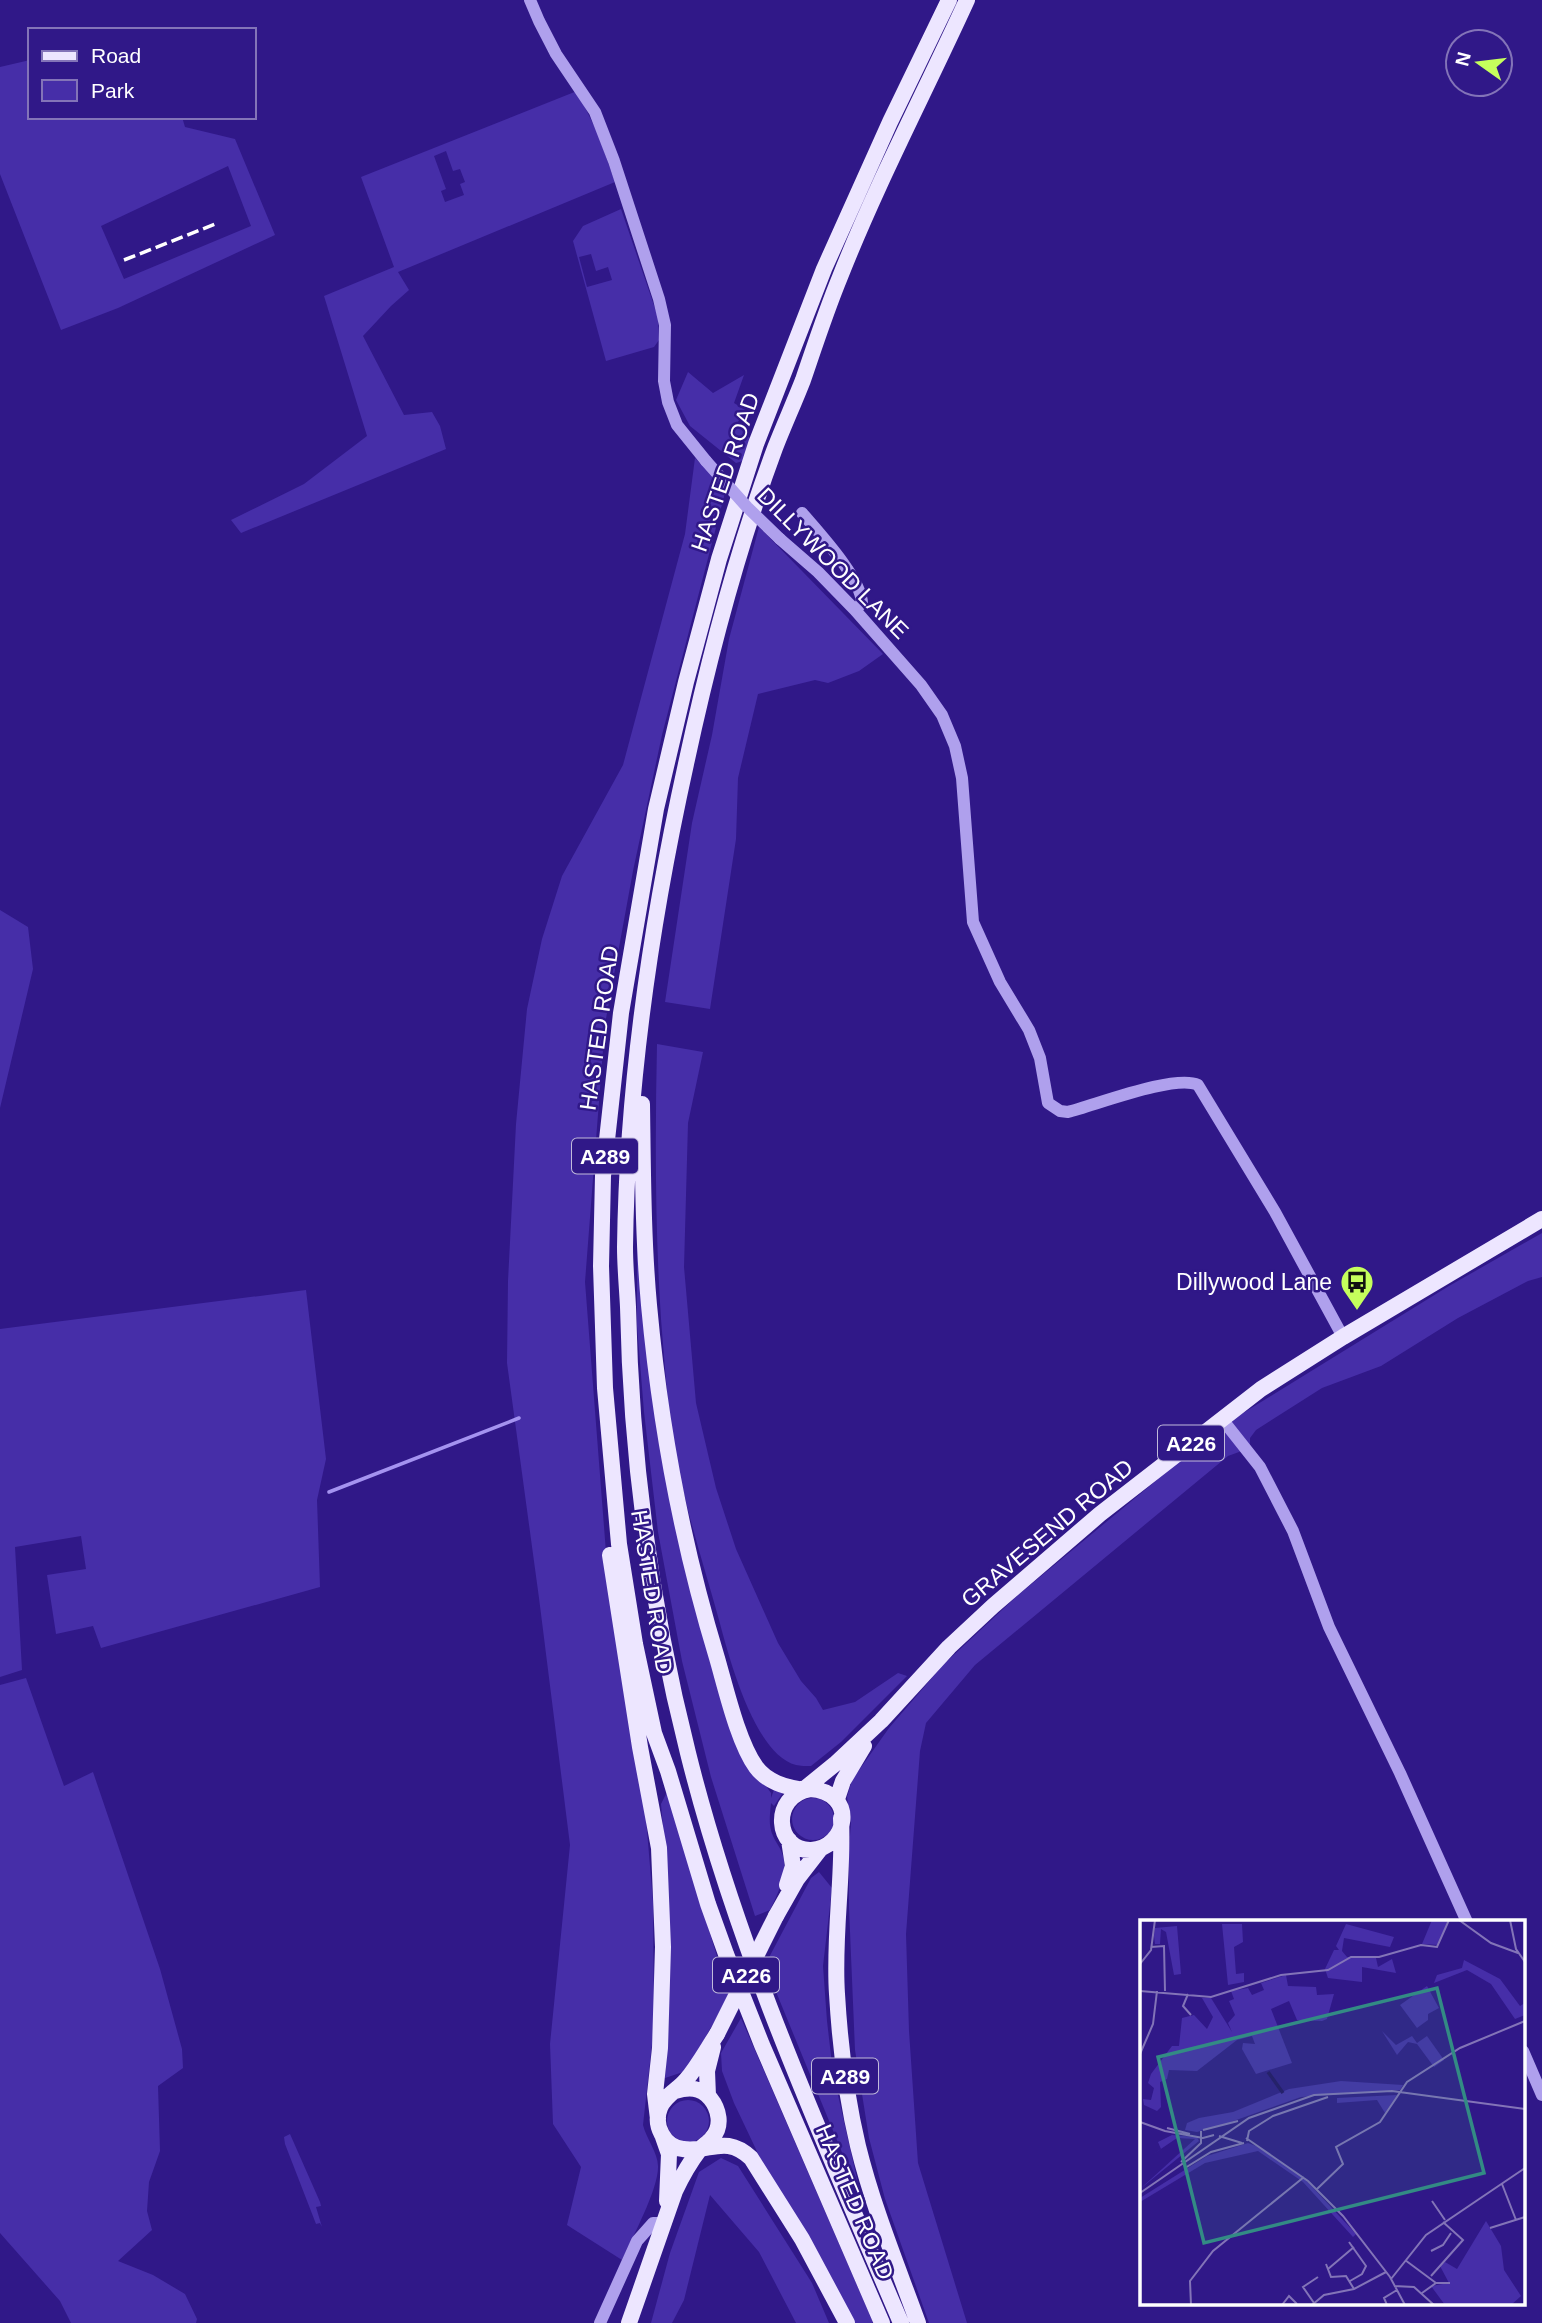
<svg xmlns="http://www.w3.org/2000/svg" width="1542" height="2323" font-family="Helvetica,sans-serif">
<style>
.green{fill:#462ea8;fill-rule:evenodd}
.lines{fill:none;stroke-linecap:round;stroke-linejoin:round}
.stream{stroke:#a493f0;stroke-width:3.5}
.minor{stroke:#afa0ed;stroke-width:12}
.major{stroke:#ede6ff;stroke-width:16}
.rail{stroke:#fff;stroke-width:3.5;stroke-dasharray:12 5;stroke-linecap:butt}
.minor-bridge{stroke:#afa0ed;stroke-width:12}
.major-bridge{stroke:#ede6ff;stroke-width:16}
.labels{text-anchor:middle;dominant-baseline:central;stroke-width:5;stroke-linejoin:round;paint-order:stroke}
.shield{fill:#301888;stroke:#c1badb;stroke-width:2}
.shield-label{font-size:21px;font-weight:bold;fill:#fff}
.street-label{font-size:23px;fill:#fff;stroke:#301888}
.poi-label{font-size:23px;fill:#fff;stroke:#301888;text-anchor:end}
.inset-river{fill:none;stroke:#231066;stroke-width:3.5}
.inset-road{fill:none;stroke:#8374b8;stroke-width:2}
.view{fill:#338b84;fill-opacity:0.15;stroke:#338b84;stroke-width:3.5}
.inset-edge{fill:none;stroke:#fff;stroke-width:3.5}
</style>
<rect width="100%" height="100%" fill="#301888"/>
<path class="green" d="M30 60V117H182L185 127 235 139 275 235 118 308 61 330 0 174V67ZM228 166 251 226 124 279 101 226Z
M577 91 598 134 615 182 398 272 409 290 391 306 363 336 404 415 432 412 440 426 446 449 241 533 231 520 304 484 367 436 324 296 394 267 361 177ZM446 151 453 171 460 169 465 182 460 184 464 195 445 202 441 191 446 189 434 156Z
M621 209 658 317 659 340 654 347 606 361 573 241 583 226ZM591 254 596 271 608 267 612 280 587 287 579 257Z
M688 372 713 393 744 375 734 403 747 411 736 424 750 438 743 461 736 463 690 426 676 400Z
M695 458 726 489 662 735 633 871 605 1024 585 1282 609 1591 644 1795 653 1902 654 2026 643 2125C646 2138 658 2153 658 2166 659 2188 632 2238 622 2260L567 2225 581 2167 553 2124 550 2044 570 1845 539 1598 507 1363 508 1281 516 1124 527 1009 542 939 562 876 623 765 685 534Z
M759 527 883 654 859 671 828 683 815 680 758 694 738 778 736 839 710 1009 665 1002 692 823 712 735 729 639Z
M0 910 28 927 33 969 0 1108Z
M657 1044 703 1052 688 1123 684 1267 696 1403 716 1488 736 1549 778 1643 801 1681 816 1698 823 1710 855 1702 898 1673 907 1676 841 1742 811 1766C806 1766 800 1766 796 1765 754 1754 729 1657 719 1620 705 1569 688 1518 678 1466 668 1419 665 1368 661 1319 655 1227 655 1136 657 1044Z
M1542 1233V1277L1528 1281 1458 1318 1381 1366 1322 1388 1256 1430 1250 1438V1448L1228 1456 975 1665 926 1723 920 1751 906 1934 909 2031 918 2163 967 2323H929L885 2199 869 2138 855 2050 849 1908V1848L851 1823 847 1797 852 1780 889 1728 943 1665 1017 1596 1222 1426 1449 1286Z
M637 1240 656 1413 753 1768 771 1793V1798L775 1787 784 1791 774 1806 771 1803C770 1814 768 1825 773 1836 776 1843 781 1848 783 1856 788 1874 778 1893 770 1910L755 1916 711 1777 682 1661 658 1532 644 1412 637 1326Z
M306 1290 326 1459 317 1500 320 1587 101 1648 93 1626 56 1634 47 1575 86 1569 81 1536 15 1547 22 1670 0 1677V1329Z
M26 1678 64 1786 93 1772 160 1969 182 2049 183 2068 158 2086 160 2151 149 2182 147 2211 152 2230 118 2261 153 2275 185 2294 197 2319 196 2323H71L60 2301 0 2233V1685Z
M667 1792 729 1996 694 2057 683 2072 665 2078C673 1986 669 1896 661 1804Z
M792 1819a21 21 0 1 1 42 0a21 21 0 1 1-42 0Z
M819 1872 832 1888 823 1966 827 2021 833 2073 862 2201 765 1965 811 1878Z
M741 2018 873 2322 872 2323H853L762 2162 734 2103 722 2071 721 2053Z
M667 2121a21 21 0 1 1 42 0a21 21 0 1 1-42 0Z
M290 2134 320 2202 321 2206 316 2207 322 2227 320 2223 316 2224 285 2144 284 2137Z
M721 2158 738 2166 812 2283 829 2323H796L759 2252 710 2195 684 2300 672 2323H651L670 2253 699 2172Z"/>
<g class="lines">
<path class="stream" d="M329 1492 519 1418"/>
<path class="minor" d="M530 0 539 21 556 54 595 112 614 161 659 299 665 325 664 381 668 402 677 425 706 461
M802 513C819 533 861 578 862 603L855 610
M780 539 818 572 855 610 921 685 942 715 955 746 962 778 973 922 1000 982 1029 1030 1040 1058 1048 1103 1060 1111 1068 1112C1096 1105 1175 1074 1198 1085L1275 1212 1343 1337
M1222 1419 1260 1467 1293 1531 1329 1627 1400 1773 1467 1922
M1523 2051 1542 2095
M600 2323 637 2241 653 2223H663"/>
<path class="major" d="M642 1104C643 1171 643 1239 649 1305 660 1425 682 1543 717 1658 726 1689 738 1742 756 1767 767 1782 785 1787 803 1790
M610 1555 640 1747 659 1848 663 1947 660 2048 655 2094 658 2119
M810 1789C859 1792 847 1849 811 1850 775 1851 770 1796 810 1789Z
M803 1790 835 1764 881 1721 949 1647 993 1606 1100 1514 1261 1389 1343 1337 1542 1219
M837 1799 843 1781 864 1746
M841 1818C844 1876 833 1935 837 1994 840 2045 846 2096 858 2146 873 2207 897 2265 918 2323
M787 1885 793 1866 789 1840
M776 1916 797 1879 821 1848
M717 2034C707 2049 698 2066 686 2080 679 2089 664 2096 660 2108 653 2125 664 2147 683 2149 710 2153 725 2134 751 2158L802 2239 847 2323
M708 2096 707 2071 713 2047
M663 2137 669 2154 667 2201
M629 2323 675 2191C682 2176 690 2162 700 2149 704 2145 709 2142 712 2138 723 2126 719 2109 710 2098 700 2087 689 2087 675 2091
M882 2323 762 2045 726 1954 708 1904 668 1771 654 1733 635 1644 619 1544 605 1388 601 1266 603 1176 621 1013 656 809 686 682 719 559 756 444 824 269 890 122 949 0
M901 2323C822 2137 737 1950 688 1753 651 1607 631 1458 628 1307 627 1287 625 1267 625 1247 627 1084 651 922 686 764 709 657 737 550 775 448 784 425 794 403 803 380 815 345 826 311 840 277 877 183 925 92 967 0"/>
<path class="rail" d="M124 260 218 223"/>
<path class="minor-bridge" d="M706 461 747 507 780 539"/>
<path class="major-bridge" d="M717 2034 776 1916"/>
</g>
<defs>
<symbol id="bus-pin" viewBox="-11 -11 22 30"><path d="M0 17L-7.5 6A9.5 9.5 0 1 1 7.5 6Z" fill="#c5ff5c" stroke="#301888"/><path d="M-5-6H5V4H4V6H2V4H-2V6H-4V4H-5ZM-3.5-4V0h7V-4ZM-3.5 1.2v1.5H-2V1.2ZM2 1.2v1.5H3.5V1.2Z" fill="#111"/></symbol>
</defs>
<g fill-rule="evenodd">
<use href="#bus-pin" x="1338" y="1263" width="38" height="52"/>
</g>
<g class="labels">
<g class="shield">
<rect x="572" y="1138.5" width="66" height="35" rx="5"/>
<rect x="1158" y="1425.5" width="66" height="35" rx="5"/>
<rect x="713" y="1957.5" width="66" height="35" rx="5"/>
<rect x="812" y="2058.5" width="66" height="35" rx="5"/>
</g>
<g class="shield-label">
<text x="605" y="1156">A289</text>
<text x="1191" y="1443">A226</text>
<text x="746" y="1975">A226</text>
<text x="845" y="2076">A289</text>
</g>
<g class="street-label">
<text transform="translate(725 472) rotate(-71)">HASTED ROAD</text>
<text transform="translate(833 563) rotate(45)">DILLYWOOD LANE</text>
<text transform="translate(599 1028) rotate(-82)">HASTED ROAD</text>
<text transform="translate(1047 1533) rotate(-40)">GRAVESEND ROAD</text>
<text transform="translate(652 1592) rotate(81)">HASTED ROAD</text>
<text transform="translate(855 2202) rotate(67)">HASTED ROAD</text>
</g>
<g class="poi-label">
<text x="1332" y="1282">Dillywood Lane</text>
</g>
</g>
<g transform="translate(1140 1920)">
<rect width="385" height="385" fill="#301888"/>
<path d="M292 0H308L298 25 282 24ZM82 4H102L103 22 94 27 96 54 104 53V62L88 65ZM206 4 254 17 250 27 204 18 202 31 207 37 236 38 238 47 252 39 256 53 222 47V62L188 58 185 49 194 30H199L196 26ZM37 6 41 54 34 55 26 12 21 9 20 24H15L14 16 15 8ZM324 40 360 59 380 86 385 83V95L375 99 351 64 327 50 294 63 297 55 322 48ZM146 55 148 66 176 67 177 75 194 74 187 99 182 101 157 100 149 81 131 89 152 143 116 154 102 129 103 123 115 124 112 116 97 120 57 151 29 150 27 159 20 162 21 187 17 191 4 185 3 179 11 180 14 168 8 163 11 154 32 126H39L42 98 54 95 67 109 73 97 62 78H71L92 112 88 103 95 95 89 81 94 79 91 71 108 68 112 75 124 70 121 63ZM287 66 299 88 288 94V100L277 108 260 85ZM242 111 256 125 272 116 277 123 287 116 304 140 294 147 277 124 268 122 257 135ZM201 161 263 165 260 170 161 177 88 203 57 212 45 210 47 203 59 198 93 192 149 169ZM257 175 245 193 237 180 197 183V178ZM32 215 57 217 59 221 0 269 55 219 37 218 12 235 21 229 18 222ZM108 223 116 226 163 257 216 314 213 317 163 262 118 231 65 243 0 282V278L67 236ZM346 301 361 326 364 350 381 376 371 385H305L291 366 309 363 300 346 305 342 317 349Z" fill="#462ea8"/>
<path class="inset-river" d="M128 152 143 173"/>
<path class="inset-road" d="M319 0 351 23 378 33M370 0 376 29 385 42M11 27 24 26 25 71M0 44 11 30 15 0M0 71 71 77 141 55 188 50 211 37H239L281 25 297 27 309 0M48 74 43 86 51 95M0 134 13 104 17 71M0 202 25 211 63 218 74 215M27 208 50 214M63 210 98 201M79 216 102 223M106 218 168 261 203 296 250 357 265 385M107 221 109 211 133 196 188 177M41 242 61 223V211M45 248 71 232 104 223M362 264 376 300M177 269 203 244 196 227 240 202 267 162 320 128 385 101M0 273 109 198 174 175 252 171 385 189M292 281 305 300M350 308 385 297M209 322 226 346 222 354 210 361M291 331 303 325 311 313M265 340 296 363M186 344 191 357 206 356 214 369M188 349 214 327M291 356 323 320 303 302M251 359 286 315 385 248M254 366 274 367 294 385M282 373 296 363H310M174 383 163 367 178 357M51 385 50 361 73 331 164 257M142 385 149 376 157 384M172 385 184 375 214 369 246 352M247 385 244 378 257 370"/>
<path class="view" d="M297 68 344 253 64 323 18 137Z"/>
<rect width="385" height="385" class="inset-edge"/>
</g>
<rect x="28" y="28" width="228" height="91" fill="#301888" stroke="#8374b8" stroke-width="2"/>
<rect x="42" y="51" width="35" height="10" fill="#ede6ff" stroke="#8374b8" stroke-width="2"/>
<text x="91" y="63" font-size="21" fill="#ffffff">Road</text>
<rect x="42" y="80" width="35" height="21" fill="#462ea8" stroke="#8374b8" stroke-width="2"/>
<text x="91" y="98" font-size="21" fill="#ffffff">Park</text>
<g transform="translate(1479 63) rotate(284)"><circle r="33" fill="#301888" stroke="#8374b8" stroke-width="2"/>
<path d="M0-5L12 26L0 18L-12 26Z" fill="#c5ff5c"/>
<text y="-10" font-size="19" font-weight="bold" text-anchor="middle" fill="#ffffff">N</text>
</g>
</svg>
